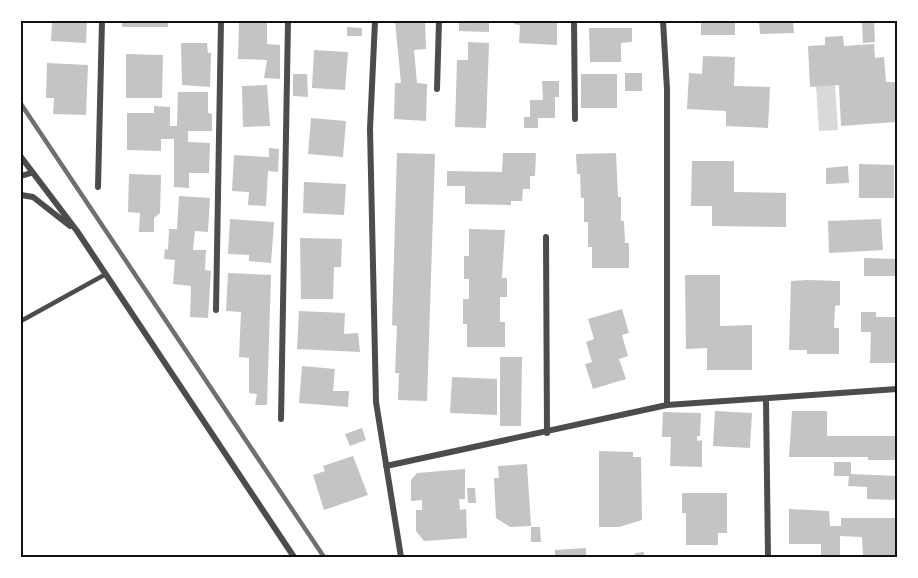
<svg xmlns="http://www.w3.org/2000/svg" width="918" height="578" font-family="Georgia,serif">
<style>
.water{fill:#d9d9d9}
.building{fill:#c4c4c4}
.lines{fill:none;stroke-linecap:round;stroke-linejoin:round}
.service{stroke:#4c4c4c;stroke-width:4.5}
.minor{stroke:#4c4c4c;stroke-width:6}
.rail{stroke:#707070;stroke-width:4.5}
.neatline{fill:none;stroke:#111;stroke-width:2}
</style>
<rect width="100%" height="100%" fill="#fff"/>
<path class="water" d="M835 85 838 130 819 131 816 86Z"/>
<path class="building" d="M52 21H87L86 43 51 41Z
M122 21H168V27H122Z
M395 21H425L426 49 414 50 417 83 427 84 426 121 394 119 395 83H401Z
M459 21H489V32L459 31Z
M514 21H557V45L519 43 520 25 514 24Z
M701 21H735V35H701Z
M759 21H793L794 33 760 34Z
M862 21H874L875 42 863 43Z
M239 23H267V44L280 45V79L264 78 267 60 238 59Z
M347 27 362 28V36H347Z
M589 28H632V42L621 43V62H590Z
M843 36 844 46 874 44 875 58 884 57 886 82H895L897 122 841 126 839 85 810 87 808 46 825 45V37Z
M468 42 489 43 486 128 455 127 457 60H468Z
M181 43H207L208 53H211L210 87 182 85Z
M314 50 348 52 345 90 312 88Z
M126 54 163 55 162 98H126Z
M703 56 735 57 734 86 770 87 768 128 726 126V111L687 109 689 73 702 74Z
M47 63 88 65 86 115 53 114 54 98H46Z
M625 73H642V91H625Z
M293 74H307L308 97 293 96Z
M581 74H617V108H581Z
M542 81H559V97H555V118H538V128H524V117H530V100H543Z
M267 85 270 126 243 127 242 86Z
M178 92H208V113L212 114V131H188V142L210 143 209 173H189V188L174 187V139H161V151L127 150V113H154V106L170 107V126H177Z
M311 118 346 121 343 157 308 154Z
M269 148 279 149 278 172 268 171 266 206 248 205 249 192 232 191 234 155 269 157Z
M397 153 435 154 427 401 398 400 399 373H395L397 326 392 325Z
M503 153H536L535 176H530V189H523L522 201H511V205L465 204V186H447V171L502 172Z
M616 153 618 197H621V221H624L625 243H629V268H592V247H588V222H584V198H581L580 174H577L576 154Z
M692 161H734V192L786 193V227L712 226V206H691Z
M859 164 894 165V198H859Z
M848 166 849 183 826 184V168Z
M129 174 161 175 160 213 154 218V232H139L140 213 128 212Z
M304 182 346 184 344 215 303 213Z
M179 196 210 198 208 232 195 231 193 250H206L205 270 211 271 208 318 190 317 191 286 173 284 175 260 164 259 165 249 168 250 169 229H177Z
M230 219 274 222 271 263 249 261V255L228 254Z
M881 219 883 250 829 253 828 221Z
M469 229 505 230 502 278H507V297H500V322H505V347H467V324H463V299H469V279H464V256H469Z
M300 238 342 239 341 267H334L333 299H301Z
M864 258 897 259V276H864Z
M228 273 271 275 267 405H255L257 394 249 393V358L239 357 241 312 226 311Z
M685 275H720V326L752 325V370H707V348L686 349Z
M807 280 840 281V305L835 306 834 328H839V354H807V350H789L791 281Z
M622 309 629 333 622 335 628 356 619 359 626 379 593 389 585 364 592 362 586 342 594 339 588 319Z
M299 311 345 313 344 334 358 333 360 352 297 349Z
M861 312H876V317H897V363H870L871 332H861Z
M500 357H522L521 426H500Z
M302 366 335 369 333 391H349L348 407 299 403Z
M452 377 497 379V415L450 413Z
M715 411 752 413 750 448 713 446Z
M792 411H827V436H897V460H868V457H789Z
M663 412 701 413 700 436H697V441L702 440V467L670 466 671 437H662Z
M362 428 366 440 350 446 345 434Z
M599 451 633 452V457H641L642 520 619 527H599Z
M353 456 368 495 324 510 313 475 325 471 323 466Z
M834 462H851V474L897 476V500L867 499V487L848 486 849 476H834Z
M527 464 531 526 510 527 496 518 494 478H499L498 466Z
M465 469V499H459L460 510 466 509 467 538 424 541 416 531V510H422V500L411 501V480L417 473Z
M467 488H475L476 503H468Z
M682 493H727V533H718V545H686V513H682Z
M789 509 829 511 830 526H841V518H897V557H863L862 537 840 536V557H821V544H789Z
M531 527H540L541 542H531Z
M586 548V557H555V550Z
M644 552V557H634L635 553Z"/>
<g class="lines">
<path class="service" d="M21 321 106 274"/>
<path class="minor" d="M375 21 370 129 376 402 401 557
M574 21 575 119
M663 21 667 89V405
M437 89 439 21
M21 157 77 231 294 557
M21 176 31 173
M98 187 102 21
M21 195 33 197 70 226
M546 237 547 433
M216 310 221 21
M766 400 768 557
M281 419 288 21
M386 466 667 405 897 389"/>
<path class="rail" d="M21 104 324 557"/>
</g>
<rect width="918" height="578" fill="none" stroke="#ffffff" stroke-width="45"/>
<rect x="22" y="22" width="874" height="534" class="neatline"/>
</svg>
